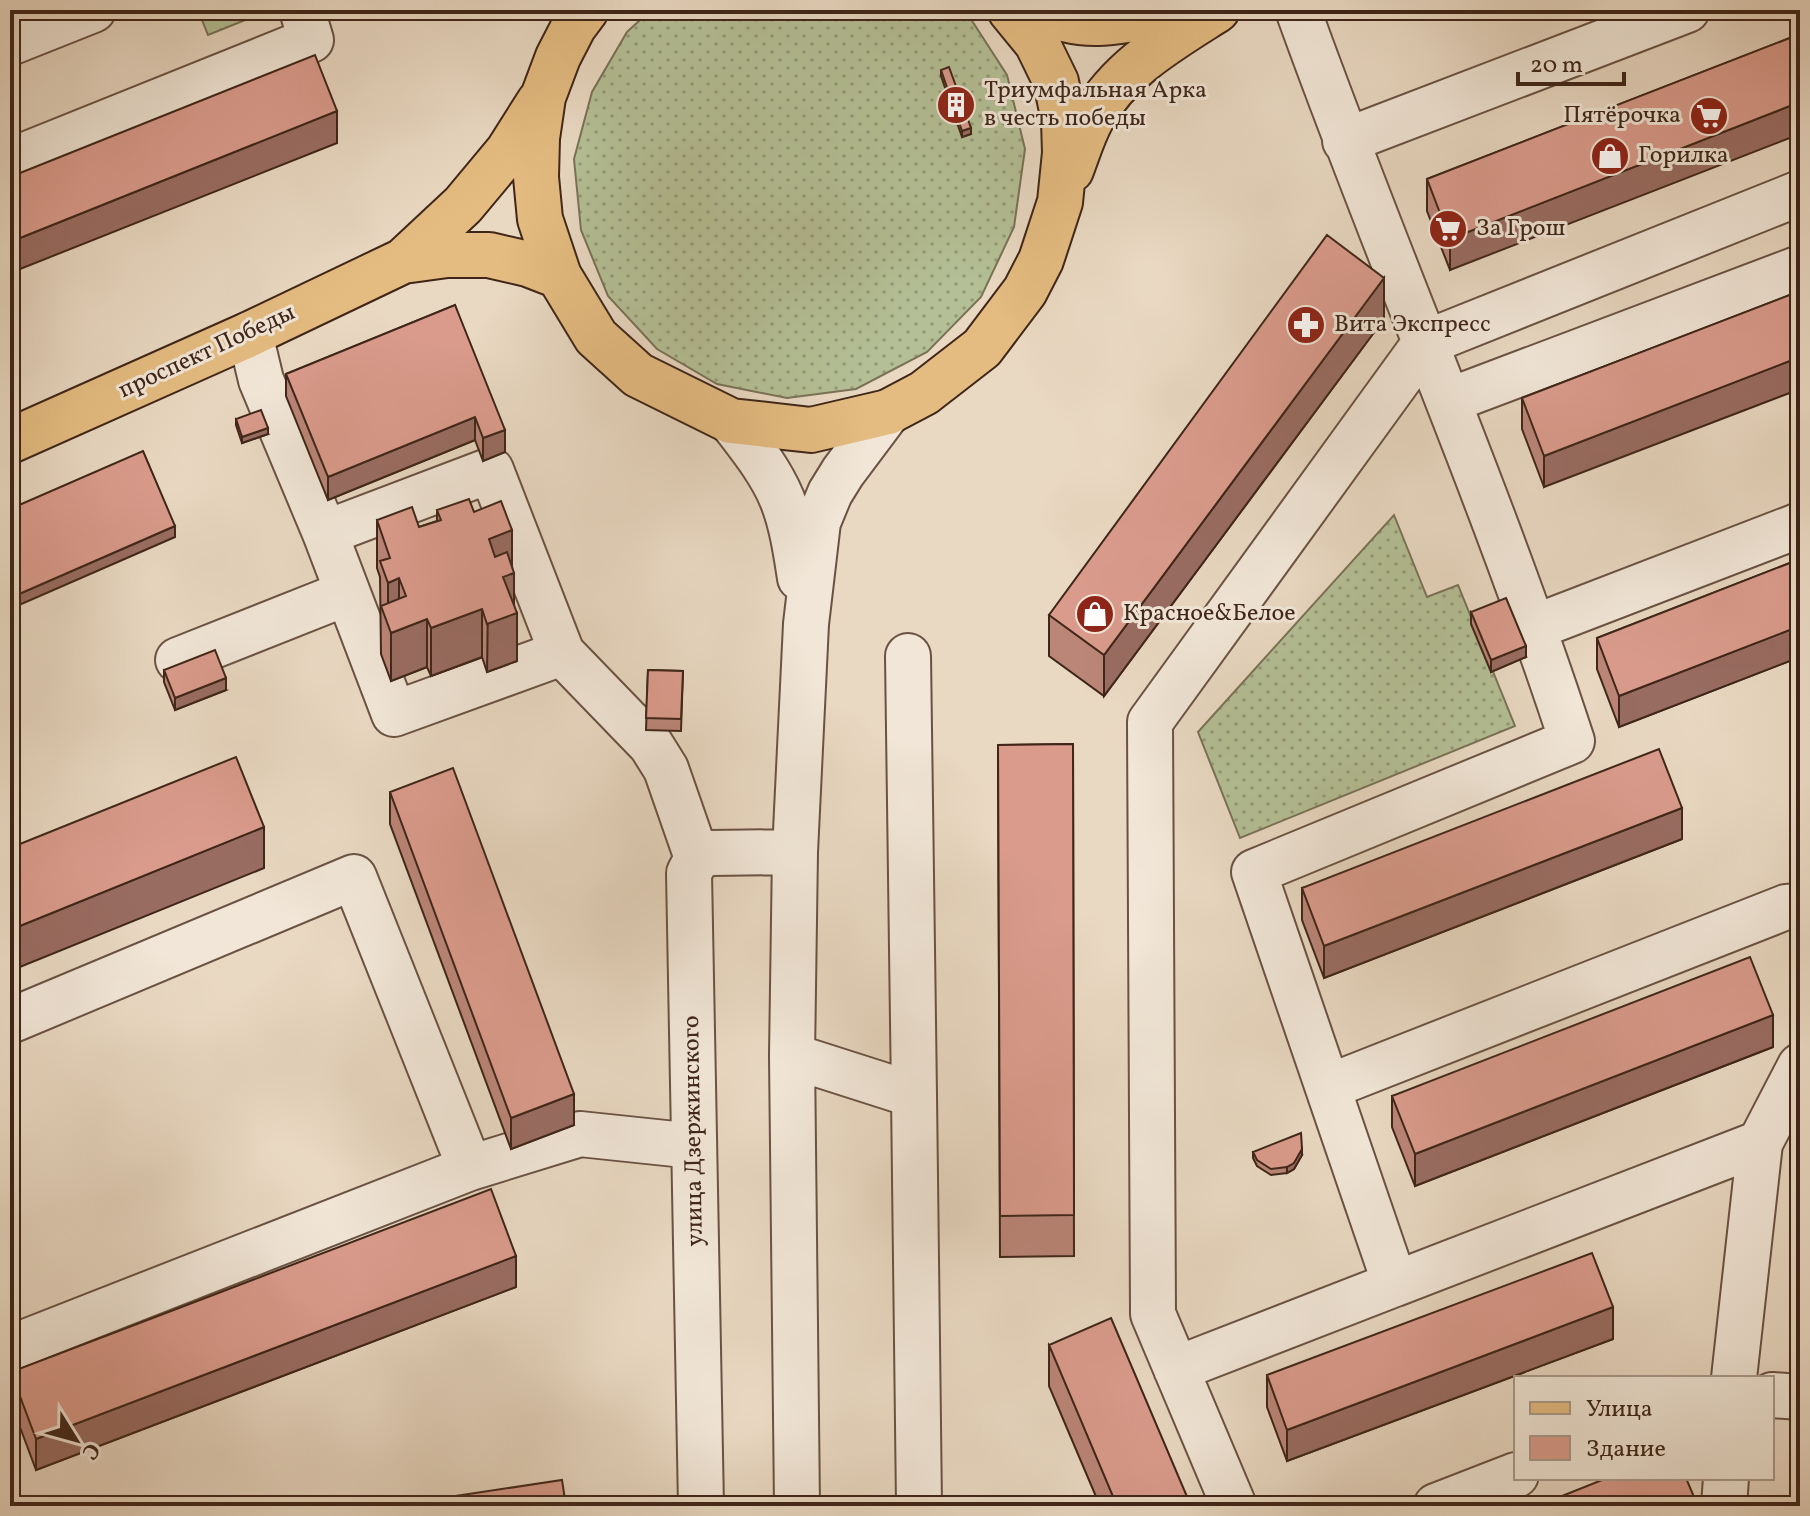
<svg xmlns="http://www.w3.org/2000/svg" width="1810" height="1516" font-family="Vollkorn,serif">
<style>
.grass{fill:url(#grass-dots);stroke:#7a7257;stroke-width:2}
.park{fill:url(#park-tufts);stroke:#7a7257;stroke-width:2}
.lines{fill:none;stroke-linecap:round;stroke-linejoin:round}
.minor-casing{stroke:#6a5243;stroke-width:48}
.major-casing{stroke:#3f2619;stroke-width:48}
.minor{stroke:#f1e6d7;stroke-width:44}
.major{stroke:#e4bc81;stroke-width:44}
.wall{fill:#bb8578;stroke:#3f2619;stroke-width:2}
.shaded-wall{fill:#996c62;stroke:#3f2619;stroke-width:2}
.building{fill:#da9b8c;stroke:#3f2619;stroke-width:2}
.labels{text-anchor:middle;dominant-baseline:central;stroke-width:6;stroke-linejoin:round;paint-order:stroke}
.poi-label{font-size:24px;fill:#3f2619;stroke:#f1e6d7;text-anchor:start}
.street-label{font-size:24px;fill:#3f2619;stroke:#f1e6d7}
</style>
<defs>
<pattern id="grass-dots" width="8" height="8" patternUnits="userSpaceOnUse" patternTransform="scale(2)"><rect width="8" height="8" fill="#b4bf95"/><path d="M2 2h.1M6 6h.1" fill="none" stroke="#949b79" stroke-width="1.8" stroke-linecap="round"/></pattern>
<pattern id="park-tufts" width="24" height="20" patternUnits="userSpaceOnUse" patternTransform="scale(2)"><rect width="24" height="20" fill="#b4bf95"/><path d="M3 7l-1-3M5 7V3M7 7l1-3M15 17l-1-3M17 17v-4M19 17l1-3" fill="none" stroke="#949b79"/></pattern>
</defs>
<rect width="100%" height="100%" fill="#e9d8c2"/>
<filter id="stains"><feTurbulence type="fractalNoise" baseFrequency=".0025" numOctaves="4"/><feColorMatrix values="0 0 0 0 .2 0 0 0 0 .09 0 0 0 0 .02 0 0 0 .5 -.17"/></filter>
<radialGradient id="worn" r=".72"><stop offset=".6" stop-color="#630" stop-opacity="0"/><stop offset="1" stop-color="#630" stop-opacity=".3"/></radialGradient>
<path class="grass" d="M651 10H965L1007 75 1025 149 1014 227 981 297 927 352 856 389 787 398 717 384 657 349 608 296 581 230 574 159 592 92 627 32Z
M1394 515 1427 597 1458 585 1515 726 1240 838 1198 732Z"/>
<path class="park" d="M198 10H250L253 17 208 35Z"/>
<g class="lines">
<defs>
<path id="minor" d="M1298 10C1386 255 1491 493 1572 741L1254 872 1395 1284 1760 1143
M10 43 93 10
M1345 141 1687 10
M10 161 311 40 302 10
M250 334 261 380 325 533 394 714 562 653 491 470 325 533
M1448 401 1800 268
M731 421C750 446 770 470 782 499 792 524 796 552 800 578
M1535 627 1800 525
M562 653 651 745 666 769 697 858
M908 656 914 1095
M178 660 347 593
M10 1021 354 877 470 1168 10 1348
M792 1056 914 1095 919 1506
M1328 1087 1786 907 1800 906
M470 1168 580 1134 694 1146
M1176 1369 1395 1284
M1734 1378 1760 1143 1800 1066
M1772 1395 1800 1397
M701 1506 689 873 697 858 710 853 795 852
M797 1506 792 1056 795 852 806 624 818 522 830 493 843 472 888 412
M1234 1506 1153 1314 1150 722 1425 343 1800 193
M1436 1506 1516 1475
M1724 1506 1726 1478"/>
<path id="major" d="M586 10 574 26 558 57 543 97 537 138 536 177 540 219 559 276 596 337 638 375 731 421 811 430 888 412 924 393 982 348 1025 291 1041 260 1060 202 1065 153 1064 120 1056 82 1037 43 1010 10
M1044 10C1085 35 1134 18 1178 10
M1071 170C1078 152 1083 134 1092 118 1120 68 1170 40 1217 10
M403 261 463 205 508 151 539 102
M10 441 250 334 403 261 447 255H489L528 264 559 276"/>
</defs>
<use href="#minor" class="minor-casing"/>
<use href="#major" class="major-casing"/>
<use href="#minor" class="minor"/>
<use href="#major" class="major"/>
</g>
<path class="wall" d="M1800 34 1450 270 1427 211V179Z
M941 70 971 134 962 137 941 76Z
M1800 291 1544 487 1522 429V398Z
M455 305 505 452 483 461 475 440 328 500 286 396V374Z
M1384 319 1104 696 1049 656V615Z
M236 419 268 434 242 443 236 425Z
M437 510 474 512 512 565 517 661 487 672 482 657 431 676 427 667 391 681 381 654 380 577 377 568V520L419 527 437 521Z
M1800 559V657L1619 727 1597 669V638Z
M1471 612 1526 657 1491 672 1471 624Z
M164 670 226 690 175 710 164 682Z
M648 670 683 671 681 731 646 730Z
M1073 744 1074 1256 1000 1257 998 745Z
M390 792 574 1125 511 1149 390 824Z
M1682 839 1324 978 1302 920V888Z
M1773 1047 1415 1186 1392 1127V1096Z
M1253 1152 1302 1155 1294 1169 1287 1173 1271 1175 1257 1166 1253 1158Z
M516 1287 36 1470 11 1403V1372Z
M1613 1339 1287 1461 1267 1407V1375Z
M1049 1345 1191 1506H1100L1049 1386Z"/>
<path class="shaded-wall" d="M1800 102V134L1450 270V239Z
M337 111V143L10 273V242Z
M971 128V134L962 137V131Z
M1384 278V319L1104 696V655Z
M1800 357V389L1544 487V456Z
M475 417V440L328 500V477Z
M268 428V434L242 443V437Z
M505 430V452L483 461V438Z
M175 526V537L10 609V598Z
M512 530V574L514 573V614L517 613V661L487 672 489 539Z
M399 578V627L388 624V583Z
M482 609V657L431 676V628Z
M427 619V667L391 681V633Z
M1800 626V657L1619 727V696Z
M1526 646V657L1491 672V660Z
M226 678V690L175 710V698Z
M1682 808V839L1324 978V946Z
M264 827V868L10 971V930Z
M1773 1015V1047L1415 1186V1154Z
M574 1094V1125L511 1149V1118Z
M1302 1149V1155L1294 1169 1287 1173V1167Z
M516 1256V1287L36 1470V1439Z
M1613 1307V1339L1287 1461V1430Z"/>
<path class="building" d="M1800 34V102L1450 239 1427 179Z
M315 55 337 111 10 242V177Z
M949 67 971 128 962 131 941 70Z
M1327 235 1384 278 1104 655 1049 615Z
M1800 291V357L1544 456 1522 398Z
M455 305 505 430 483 438 475 417 328 477 286 374Z
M261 410 268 428 242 437 236 419Z
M143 451 175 526 10 598V509Z
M469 499 474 512 501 501 512 530 489 539 495 557 507 552 514 573 503 577 517 613 487 624 482 609 431 628 427 619 391 633 381 606 406 596 399 578 388 583 380 561 390 558 377 520 412 507 419 527 441 520 437 510Z
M1800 559V626L1619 696 1597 638Z
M1506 598 1526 646 1491 660 1471 612Z
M215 650 226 678 175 698 164 670Z
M648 670 683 671 681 719 646 718Z
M1073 744 1074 1215 1000 1216 998 745Z
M1659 749 1682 808 1324 946 1302 888Z
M236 757 264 827 10 930V848Z
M453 768 574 1094 511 1118 390 792Z
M1750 957 1773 1015 1415 1154 1392 1096Z
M1301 1133 1302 1149 1294 1163 1287 1167 1271 1169 1257 1160 1253 1152Z
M491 1189 516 1256 36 1439 11 1372Z
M1592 1253 1613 1307 1287 1430 1267 1375Z
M1111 1318 1191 1506H1117L1049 1345Z
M1607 1478H1686L1697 1504 1693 1506H1537Z
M562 1480 566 1506H389Z
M110 1502 112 1506H98Z"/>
<defs>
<symbol id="building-disc" viewBox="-11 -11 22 22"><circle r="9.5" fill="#8f2418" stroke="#f1e6d7"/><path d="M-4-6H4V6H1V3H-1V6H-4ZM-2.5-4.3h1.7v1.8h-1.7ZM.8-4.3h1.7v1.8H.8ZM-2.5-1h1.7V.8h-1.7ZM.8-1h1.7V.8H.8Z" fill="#fff"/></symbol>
<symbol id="supermarket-disc" viewBox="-11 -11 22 22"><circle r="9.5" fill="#8f2418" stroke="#f1e6d7"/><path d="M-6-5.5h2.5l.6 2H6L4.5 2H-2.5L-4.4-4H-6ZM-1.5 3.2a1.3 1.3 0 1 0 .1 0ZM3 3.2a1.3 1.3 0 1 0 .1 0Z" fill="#fff"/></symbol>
<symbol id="shop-disc" viewBox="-11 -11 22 22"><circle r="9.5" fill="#8f2418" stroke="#f1e6d7"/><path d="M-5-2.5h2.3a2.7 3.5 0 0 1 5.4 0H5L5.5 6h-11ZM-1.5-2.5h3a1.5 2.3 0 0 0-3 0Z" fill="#fff"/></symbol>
<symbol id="pharmacy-disc" viewBox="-11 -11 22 22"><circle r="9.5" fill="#8f2418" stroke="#f1e6d7"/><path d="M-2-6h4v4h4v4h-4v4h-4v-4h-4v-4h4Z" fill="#fff"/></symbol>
</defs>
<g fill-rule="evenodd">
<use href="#building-disc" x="934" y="83" width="44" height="44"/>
<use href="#supermarket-disc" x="1687" y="94" width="44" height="44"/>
<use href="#shop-disc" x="1588" y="134" width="44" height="44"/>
<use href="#supermarket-disc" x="1426" y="207" width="44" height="44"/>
<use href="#pharmacy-disc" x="1284" y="303" width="44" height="44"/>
<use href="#shop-disc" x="1073" y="592" width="44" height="44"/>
</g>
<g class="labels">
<g class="poi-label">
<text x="984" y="91">Триумфальная Арка<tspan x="984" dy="28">в честь победы</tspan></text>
<text x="1681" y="116" text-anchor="end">Пятёрочка</text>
<text x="1638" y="156">Горилка</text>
<text x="1476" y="229">За Грош</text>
<text x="1334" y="325">Вита Экспресс</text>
<text x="1123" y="614">Красное&amp;Белое</text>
</g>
<g class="street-label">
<text transform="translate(207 352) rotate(-25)">проспект Победы</text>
<text transform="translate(694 1131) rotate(-91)">улица Дзержинского</text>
</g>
</g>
<rect width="1810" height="1516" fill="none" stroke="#e9d8c2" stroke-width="40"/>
<rect x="12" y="12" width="1786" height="1492" fill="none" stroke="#3f2619" stroke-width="4"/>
<rect x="20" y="20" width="1770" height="1476" fill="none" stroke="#3f2619" stroke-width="2"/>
<rect x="1514" y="1376" width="260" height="104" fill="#f1e6d7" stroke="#aa998b" stroke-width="2"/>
<rect x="1530" y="1402" width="40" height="12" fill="#e4bc81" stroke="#aa998b" stroke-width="2"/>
<text x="1586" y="1416" font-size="24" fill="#3f2619">Улица</text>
<rect x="1530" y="1436" width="40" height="24" fill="#da9b8c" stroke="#aa998b" stroke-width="2"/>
<text x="1586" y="1456" font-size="24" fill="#3f2619">Здание</text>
<g transform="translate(76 1440) rotate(127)" stroke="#f1e6d7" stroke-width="6" paint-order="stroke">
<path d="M0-6L14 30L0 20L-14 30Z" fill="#3f2619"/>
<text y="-12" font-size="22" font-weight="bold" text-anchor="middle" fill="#3f2619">С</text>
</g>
<path d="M1518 72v12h106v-12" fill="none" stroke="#3f2619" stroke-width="4"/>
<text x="1530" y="72" font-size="24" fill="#3f2619" stroke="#f1e6d7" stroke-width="6" paint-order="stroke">20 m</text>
<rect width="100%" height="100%" filter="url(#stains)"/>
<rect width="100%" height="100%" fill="url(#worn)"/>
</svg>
